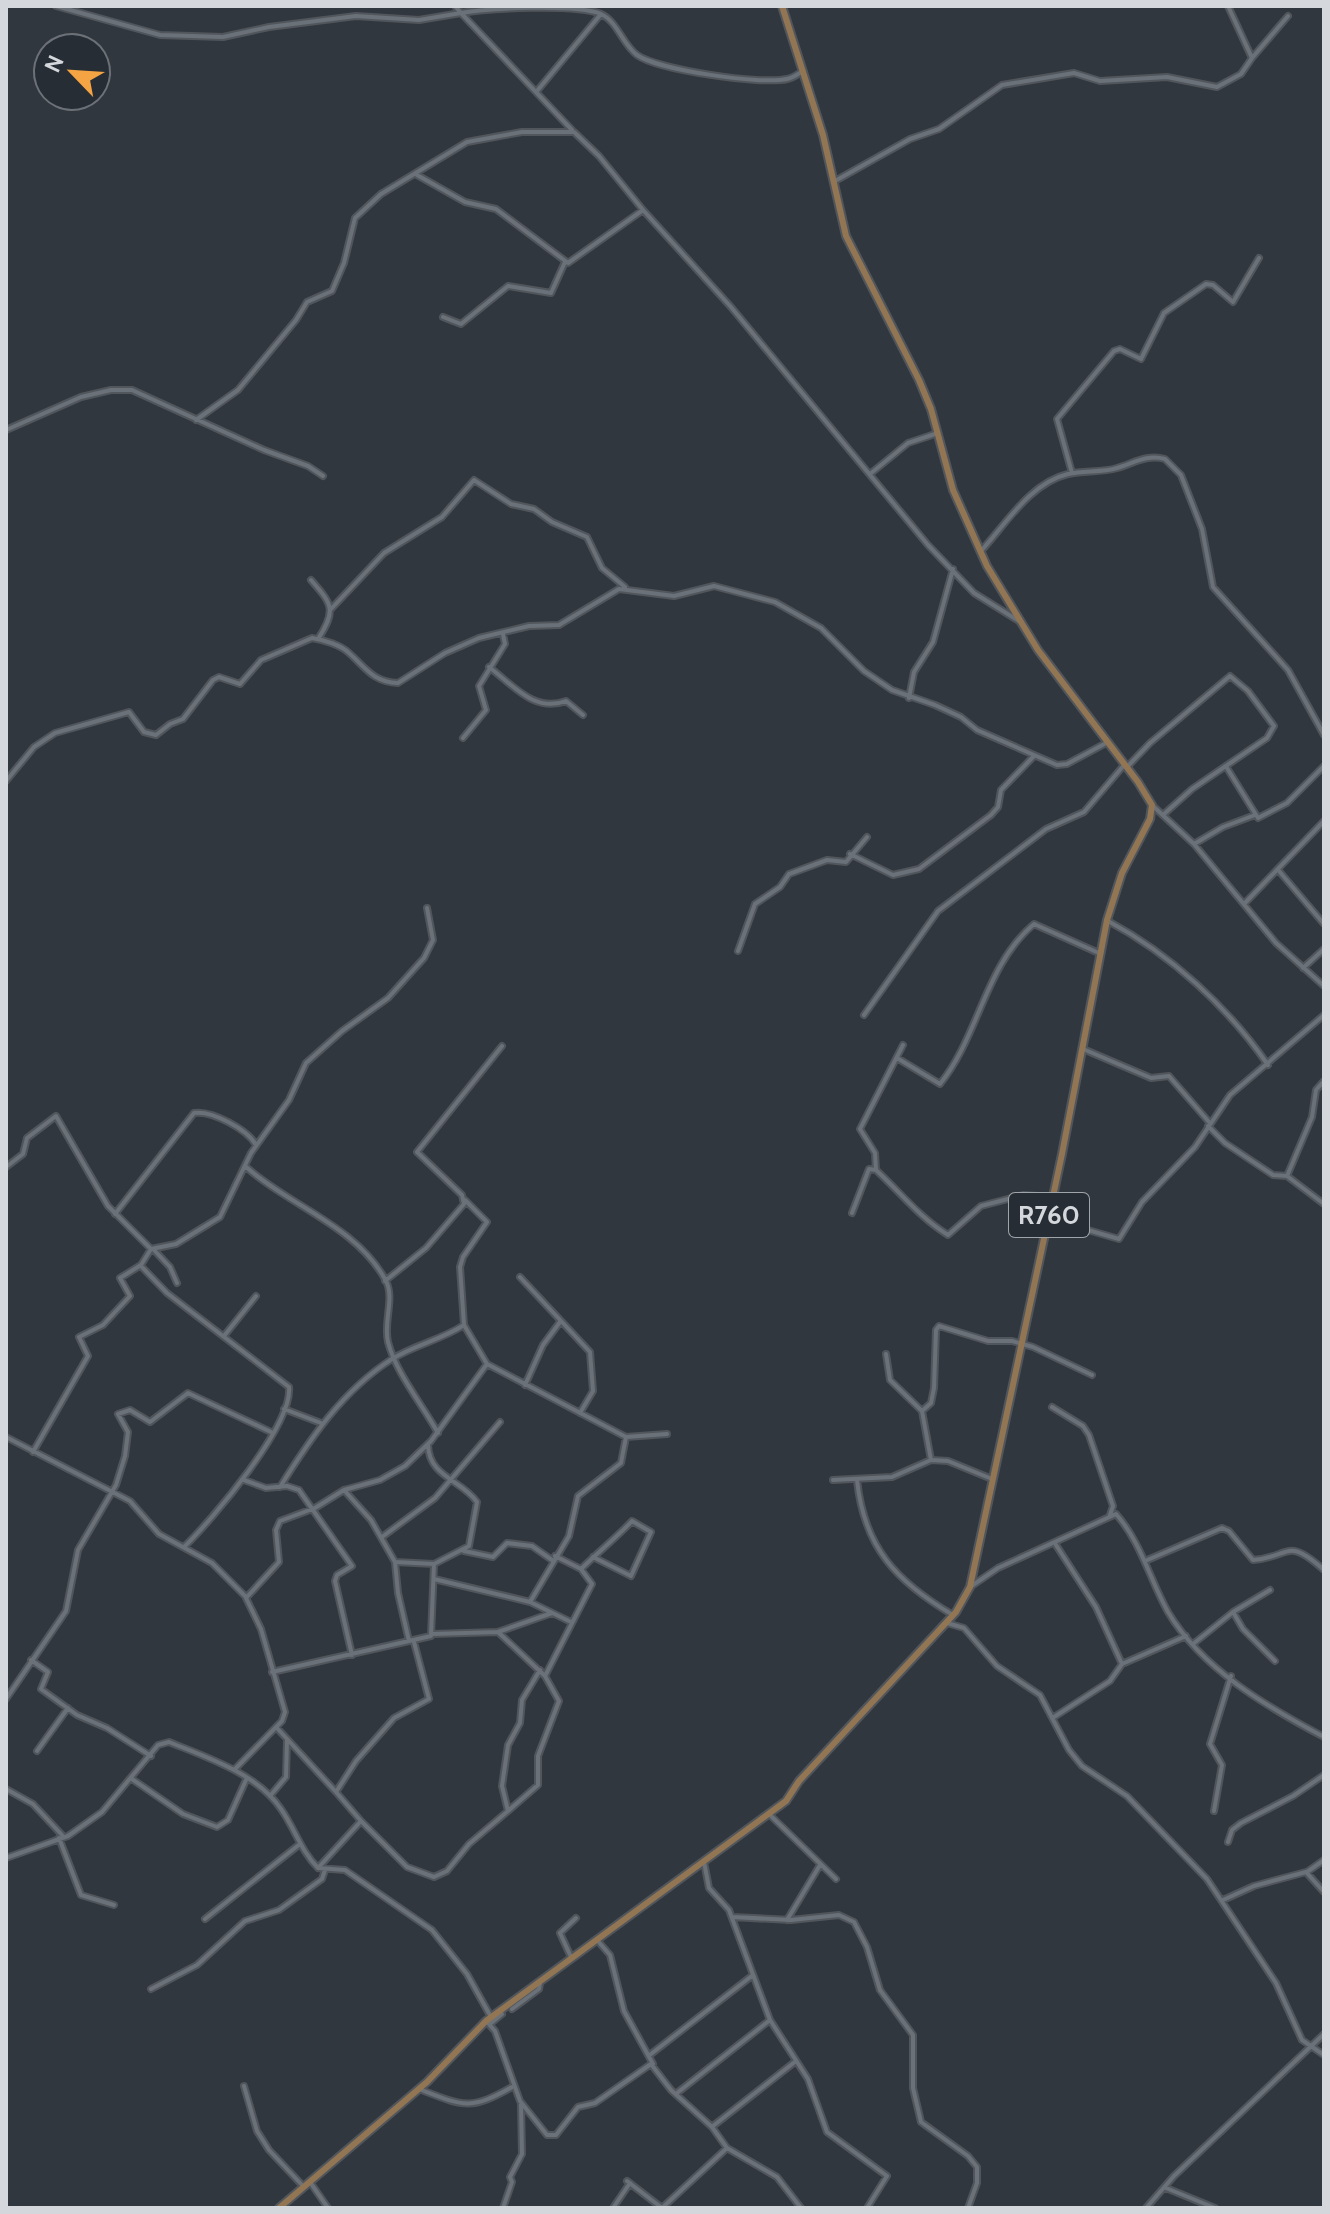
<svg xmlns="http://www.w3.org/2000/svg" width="1330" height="2214" font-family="Cabin,sans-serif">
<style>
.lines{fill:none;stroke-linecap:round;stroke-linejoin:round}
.minor-casing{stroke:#51565c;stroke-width:8}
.primary-casing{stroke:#51565c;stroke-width:10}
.minor{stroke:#6a7179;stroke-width:4}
.primary{stroke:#927553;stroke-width:6}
.labels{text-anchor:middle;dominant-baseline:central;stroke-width:6;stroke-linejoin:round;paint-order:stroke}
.shield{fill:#272d34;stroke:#a0a5aa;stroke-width:2}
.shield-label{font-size:26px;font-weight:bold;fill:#d4d8dd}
</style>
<rect width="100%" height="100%" fill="#31373e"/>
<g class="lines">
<defs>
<path id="minor" d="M56 6 160 35 223 37 269 27 356 16 419 20 461 13 572 130
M455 6 461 13C488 8 577 4 601 14 617 21 623 45 637 55 658 70 762 85 787 79 793 78 798 74 803 71
M1252 58 1288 16
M537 91 601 14
M417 175 465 202 496 209 568 263 643 210
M835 181 910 139 939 129 1002 85 1074 73 1100 81 1167 77 1217 87 1241 74 1252 58 1228 6
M443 317 461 324 508 286 551 293 565 262
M196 420 238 390 296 320 307 302 332 291 344 263 355 218 381 194 467 142 522 132H574L599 156 643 210 731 307 928 545 974 593 1019 621
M6 430 81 397 111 390H132L264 450 308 466 323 476
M1072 473 1057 419 1114 351 1120 349 1141 359 1164 313 1206 284 1213 285 1233 302 1259 258
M870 474 908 443 938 433
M981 551C1006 524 1030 483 1068 474 1084 470 1101 473 1117 468 1134 463 1147 454 1165 459L1181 475 1202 529 1213 587 1288 670 1324 735
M311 580C332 604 337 610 318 639
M331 609 384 553 442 517 474 480 511 504 534 509 552 522 587 537 602 568 625 587
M489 667C513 685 534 713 566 701L583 715
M909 698 914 672 933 642 953 569
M463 738 486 710 479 686 505 644 503 634
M1127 767 1150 743 1230 676 1248 691 1274 726 1267 738 1192 789 1164 814
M1227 768 1258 818 1287 803 1324 766
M6 781 34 747 55 733 129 712 144 732 156 735 170 724 183 719 213 680 219 677 240 684 261 660 312 638C324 640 341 645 349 653 366 668 373 682 398 683L445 653 479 638 529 626 559 625 619 589 674 596 714 586 775 602 821 628 864 671 892 690 935 705 961 717 977 730 1057 765 1067 764 1108 742
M1153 806 1194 844 1276 943 1324 986
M1194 844 1223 827 1255 815
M850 854 893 875 919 869 991 815 998 807 1001 790 1034 756
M1279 871 1324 924
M1244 904 1324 821
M1108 921C1170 954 1228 1007 1268 1065
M738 951 755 904 780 887 789 874 827 860 846 862 867 837
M1303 968 1324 949
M864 1015 938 911 1046 829 1084 812 1125 764
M903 1045 860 1129 875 1153 876 1170C900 1192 920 1218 948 1235L981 1206 1023 1195 1053 1197
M1083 1049 1151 1078 1169 1076 1209 1122
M897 1058 940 1084C979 1036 985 965 1034 924L1101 954
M1208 1126 1225 1143 1273 1175 1287 1176 1324 1204
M245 1166C289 1206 357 1226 386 1281 395 1299 383 1322 388 1342 396 1373 422 1404 438 1433
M6 1167 23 1154 27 1138 56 1116 108 1206 151 1249
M1287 1176 1312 1117 1316 1090 1324 1081
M465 1200 487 1222 463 1257 460 1267 464 1325 487 1364 626 1437
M852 1213 869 1169 876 1170
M115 1214 194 1113C212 1110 248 1130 256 1145
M1048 1226 1067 1224 1119 1239 1142 1202 1195 1147 1230 1095 1324 1015
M154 1250 170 1267 177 1283
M141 1266 167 1293 289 1387C293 1425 212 1520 184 1547
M520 1277 590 1352 593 1391 580 1413
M385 1281 426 1248 464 1204 462 1195 417 1152 502 1046
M224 1336 256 1296
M886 1354 890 1380 922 1411 931 1460 948 1461 992 1479
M525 1385 543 1345 560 1322
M1052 1407 1083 1426 1089 1435 1113 1506 1110 1515
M284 1409 321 1423
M922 1411 931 1403 934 1388 936 1330 939 1326 988 1341H1012L1033 1347 1092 1375
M6 1437 130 1501 159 1534 212 1563 246 1597
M33 1452 88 1356 79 1337 103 1325 130 1296 120 1278 141 1265 151 1249 176 1244 220 1217 251 1153 289 1100 306 1063 342 1031 388 998 424 958 433 940 427 908
M244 1480 266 1488 287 1486 299 1490 352 1566 337 1575 335 1581 352 1655
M833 1480 892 1477 931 1460
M857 1480C864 1548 897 1582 953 1615
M280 1487C310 1439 342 1391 392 1359 414 1345 441 1340 464 1325
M344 1490 371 1520 395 1562 398 1593 409 1641
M382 1537 435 1498 500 1422
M1056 1545 1096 1607 1122 1664
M464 1551 493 1557 507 1543 532 1546 552 1560
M1145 1561 1222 1528 1229 1531 1253 1560C1291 1557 1286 1536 1324 1570
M395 1562 434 1564
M581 1569C598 1552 616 1538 632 1521L651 1532 631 1576 593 1557
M434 1579 530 1602 571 1622
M970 1587 998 1568 1116 1514C1141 1542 1150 1580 1168 1612 1202 1669 1267 1707 1324 1737
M530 1602 569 1536 578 1496 621 1463 626 1437 667 1434
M1233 1612 1243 1629 1275 1661
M947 1623 964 1628 997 1666 1040 1695 1069 1750 1082 1766 1127 1796 1207 1879 1276 1983 1302 2040 1324 2055
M498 1632 545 1676 559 1701 538 1756V1785L508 1811
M432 1634 498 1632 552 1613
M1193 1644 1233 1612 1270 1590
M31 1660 48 1672 41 1689 77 1715 107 1728 151 1756
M272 1672 431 1636 434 1564 469 1546 477 1502C462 1480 429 1477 428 1445
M545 1676 592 1584 581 1569 555 1556
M6 1699 66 1611 78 1550 116 1485 125 1456 128 1432 118 1414 130 1410 150 1422 188 1393 271 1432
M1054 1717 1110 1681 1122 1664 1186 1636
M276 1727 336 1792
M37 1751 68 1708
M235 1769 282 1721 285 1712 261 1629 246 1598 279 1562 276 1530 280 1521 315 1508 344 1490 380 1480 405 1466 431 1441 487 1364
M132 1779 183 1814 217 1827 228 1820 246 1780
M6 1789 33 1804 62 1835
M270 1796 286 1777 287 1740
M1214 1811 1222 1765 1210 1744 1231 1676
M770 1815 836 1879
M361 1821 407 1867 434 1877 447 1871 469 1844 508 1811 502 1786 508 1745 520 1723 522 1700 540 1670
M59 1838 81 1895 114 1905
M1228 1842 1232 1830 1241 1823 1293 1796 1324 1775
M6 1858 68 1836 102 1812 158 1745 169 1742C206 1757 258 1774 281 1809 295 1829 301 1851 318 1868L345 1870 432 1930 467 1974 491 2017
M704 1862 709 1888 729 1910 770 2020 808 2079 827 2132 887 2176 867 2208
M318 1868 361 1821 336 1792 356 1761 394 1718 429 1699 414 1642
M1307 1872 1324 1860
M1223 1900 1254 1886 1306 1872 1324 1892
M732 1917 791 1920 839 1915 854 1922 867 1947 880 1990 913 2035V2088L921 2122 968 2156 977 2167V2183L968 2208
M205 1919 300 1844
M787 1920 820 1865
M597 1940 610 1955 624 2011 653 2064
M571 1957 560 1933 576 1918
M151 1989 197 1965 245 1921 279 1910 322 1879 325 1870
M512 2009 539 1989 540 1983
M486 2021 495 2031 520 2101 547 2135H556L578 2107 595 2103 651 2064 671 2090 712 2127 727 2148 777 2177 801 2208
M490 2024 502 2014
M651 2054 753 1975
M244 2086 257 2131 269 2150 303 2186
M419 2089C463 2106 470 2111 512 2087
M677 2093 770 2020
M713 2126 796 2061
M627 2181 662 2208
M310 2182 328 2208
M1166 2188 1215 2208
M503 2208 512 2182 510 2177 522 2154 521 2104
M613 2208 630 2183
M662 2208 727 2148
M1146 2208 1174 2176 1324 2034"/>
<path id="primary" d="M279 2208 427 2082 486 2021 786 1801 799 1781 956 1612 970 1587 1062 1154 1107 920 1122 873 1150 819 1152 805 1138 782 1038 650 987 566 953 490 931 409 919 380 846 236 823 135 782 6"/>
</defs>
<use href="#minor" class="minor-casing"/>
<use href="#primary" class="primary-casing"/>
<use href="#minor" class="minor"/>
<use href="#primary" class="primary"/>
</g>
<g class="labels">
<rect class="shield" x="1009" y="1193" width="80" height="44" rx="6"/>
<g class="shield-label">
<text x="1049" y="1215">R760</text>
</g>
</g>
<rect width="1330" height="2214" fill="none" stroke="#d4d8dd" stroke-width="16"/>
<g transform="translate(72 72) rotate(295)"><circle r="38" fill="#272d34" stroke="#6c7178" stroke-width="2"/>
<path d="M0-6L14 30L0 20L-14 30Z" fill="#f4a443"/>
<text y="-12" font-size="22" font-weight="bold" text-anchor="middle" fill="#d4d8dd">N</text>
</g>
</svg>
